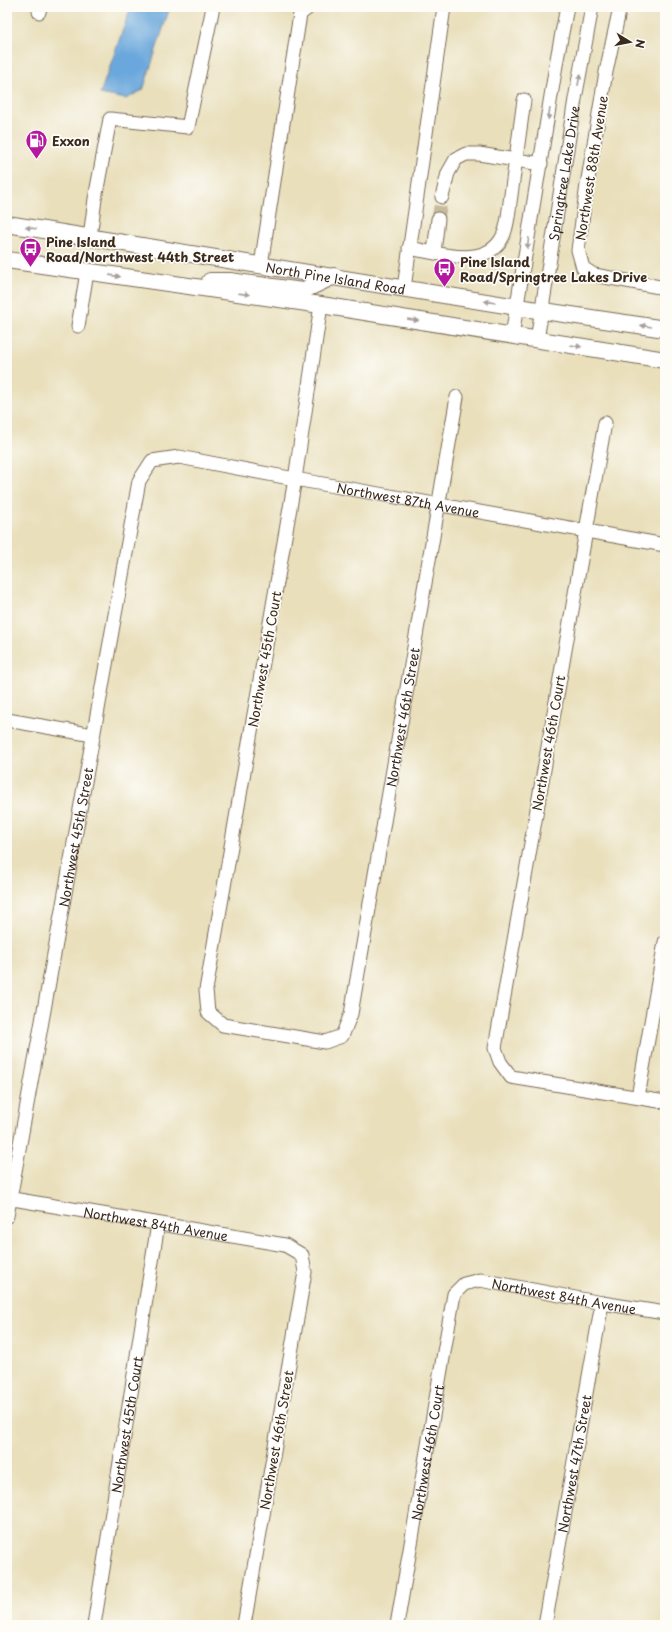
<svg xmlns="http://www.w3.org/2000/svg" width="672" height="1632" font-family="'Playpen Sans',sans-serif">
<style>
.water{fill:#6ba7dc;stroke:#53687d}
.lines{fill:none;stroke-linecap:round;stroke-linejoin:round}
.minor-tunnel{stroke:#c6bb9c;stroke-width:13;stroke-dasharray:13 6;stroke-linecap:butt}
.minor-casing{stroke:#786955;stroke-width:15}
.major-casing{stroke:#786955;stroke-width:18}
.minor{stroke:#fff;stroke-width:13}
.major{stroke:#fff;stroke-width:16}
.oneway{fill:#a79f9a}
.labels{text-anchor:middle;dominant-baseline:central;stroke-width:3.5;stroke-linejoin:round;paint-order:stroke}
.poi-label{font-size:13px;font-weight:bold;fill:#3b2a1e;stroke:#fdfcf7;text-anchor:start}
.street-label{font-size:13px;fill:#3b2a1e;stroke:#fdfcf7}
</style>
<rect width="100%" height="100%" fill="#fdfcf7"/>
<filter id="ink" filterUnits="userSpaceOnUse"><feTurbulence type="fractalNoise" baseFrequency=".025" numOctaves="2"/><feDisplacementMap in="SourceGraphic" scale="8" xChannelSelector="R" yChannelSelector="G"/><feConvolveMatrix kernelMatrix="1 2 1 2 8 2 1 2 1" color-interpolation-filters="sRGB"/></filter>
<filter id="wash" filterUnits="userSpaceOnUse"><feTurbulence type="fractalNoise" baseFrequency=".012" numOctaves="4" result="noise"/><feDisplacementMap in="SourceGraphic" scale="16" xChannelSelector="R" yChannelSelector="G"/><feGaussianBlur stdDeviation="0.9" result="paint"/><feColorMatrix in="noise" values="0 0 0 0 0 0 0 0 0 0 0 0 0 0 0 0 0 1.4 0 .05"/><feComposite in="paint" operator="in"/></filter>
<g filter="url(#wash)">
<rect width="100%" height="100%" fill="#e9dfbb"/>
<path class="water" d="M131 7H170L143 90 126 99 100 94Z"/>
</g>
<g filter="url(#ink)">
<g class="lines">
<path class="minor-tunnel" d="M438 219 442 197"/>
<defs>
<g id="minor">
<path d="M620 7 606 72 587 185 578 250 583 268 594 275 665 288"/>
<path d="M39 12 40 7"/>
<path d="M442 197 448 173 456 159 466 154H479L541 164"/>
<path d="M90 237 95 199 110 119 188 127 213 7"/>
<path d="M409 248C439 253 487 270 503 236 506 230 507 223 508 217L524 100"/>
<path d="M434 252 438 219"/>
<path d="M261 265 300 14 309 7"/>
<path d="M404 288 444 7"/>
<path id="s1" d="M321 305 295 479 206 990 208 1012 223 1025 325 1042 342 1036 351 1014 457 397"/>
<path d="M78 326 87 272"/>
<path d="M512 336 557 59 567 7"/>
<path id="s2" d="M537 340 575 99 592 7"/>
<path d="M605 423 495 1048 500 1062 511 1077 665 1102"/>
<path d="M7 720 93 735"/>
<path d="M638 1097 665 942"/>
<path id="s3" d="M7 1198 285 1245 302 1255 305 1272 244 1625"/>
<path id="s4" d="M7 1216 139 481 152 461 179 457 295 479 665 545"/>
<path id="s5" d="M94 1625 158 1224"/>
<path id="s6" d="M397 1625 454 1294 464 1284 480 1280 602 1303 665 1313"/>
<path id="s7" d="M545 1625 602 1303"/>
</g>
<g id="major">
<path id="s8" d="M7 224 517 307 665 329"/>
<path d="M7 260 321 305 665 360"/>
<path d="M210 281H230L302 291 334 276"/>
</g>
</defs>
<use href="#minor" class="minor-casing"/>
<use href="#major" class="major-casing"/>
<use href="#minor" class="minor"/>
<use href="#major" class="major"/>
</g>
<defs><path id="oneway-solid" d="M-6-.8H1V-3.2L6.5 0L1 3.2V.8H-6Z"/></defs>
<g class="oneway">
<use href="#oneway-solid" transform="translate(579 80) rotate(-79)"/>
<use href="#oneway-solid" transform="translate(549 114) rotate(99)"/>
<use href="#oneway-solid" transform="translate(31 228) rotate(-171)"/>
<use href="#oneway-solid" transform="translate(528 243) rotate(99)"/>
<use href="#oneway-solid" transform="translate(115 276) rotate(8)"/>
<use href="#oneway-solid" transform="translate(244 294) rotate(8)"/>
<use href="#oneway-solid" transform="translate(490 302) rotate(-171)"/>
<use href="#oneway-solid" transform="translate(413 320) rotate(9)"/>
<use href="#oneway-solid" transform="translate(646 326) rotate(-171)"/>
<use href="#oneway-solid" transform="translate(576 346) rotate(9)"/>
</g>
</g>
<defs>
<symbol id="fuel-pin" viewBox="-11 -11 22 30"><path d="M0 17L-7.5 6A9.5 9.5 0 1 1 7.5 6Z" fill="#b5179e" stroke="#fdfcf7"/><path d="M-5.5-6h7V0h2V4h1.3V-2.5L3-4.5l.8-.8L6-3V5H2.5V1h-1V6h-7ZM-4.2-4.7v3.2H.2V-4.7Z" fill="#fff"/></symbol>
<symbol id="bus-pin" viewBox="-11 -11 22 30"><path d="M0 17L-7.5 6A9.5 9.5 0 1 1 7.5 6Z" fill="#b5179e" stroke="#fdfcf7"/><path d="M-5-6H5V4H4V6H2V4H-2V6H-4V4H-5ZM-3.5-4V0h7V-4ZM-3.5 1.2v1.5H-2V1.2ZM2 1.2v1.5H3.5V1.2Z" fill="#fff"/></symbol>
</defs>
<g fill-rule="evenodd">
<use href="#fuel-pin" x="24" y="128" width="25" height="34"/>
<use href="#bus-pin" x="18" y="236" width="25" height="34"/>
<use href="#bus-pin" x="432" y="256" width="25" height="34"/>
</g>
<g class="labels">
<g class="poi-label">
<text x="52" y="140">Exxon</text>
<text x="46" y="241">Pine Island<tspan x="46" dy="15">Road/Northwest 44th Street</tspan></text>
<text x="460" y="261">Pine Island<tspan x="460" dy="15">Road/Springtree Lakes Drive</tspan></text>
</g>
<g class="street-label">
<text transform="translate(591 168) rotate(-81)">Northwest 88th Avenue</text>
<text stroke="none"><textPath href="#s2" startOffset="169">Springtree Lake Drive</textPath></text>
<text stroke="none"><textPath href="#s8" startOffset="333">North Pine Island Road</textPath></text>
<text stroke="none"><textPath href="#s4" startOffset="1031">Northwest 87th Avenue</textPath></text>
<text transform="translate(264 659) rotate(-80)">Northwest 45th Court</text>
<text stroke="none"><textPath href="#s1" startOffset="1183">Northwest 46th Street</textPath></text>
<text transform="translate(548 743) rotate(-80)">Northwest 46th Court</text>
<text stroke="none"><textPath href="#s4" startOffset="385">Northwest 45th Street</textPath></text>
<text stroke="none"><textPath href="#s3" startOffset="151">Northwest 84th Avenue</textPath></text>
<text stroke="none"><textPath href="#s6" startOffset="452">Northwest 84th Avenue</textPath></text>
<text stroke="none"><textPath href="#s5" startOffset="203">Northwest 45th Court</textPath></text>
<text transform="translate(276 1440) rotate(-80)">Northwest 46th Street</text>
<text stroke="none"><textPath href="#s6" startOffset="175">Northwest 46th Court</textPath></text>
<text stroke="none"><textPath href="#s7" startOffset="164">Northwest 47th Street</textPath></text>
</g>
</g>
<rect width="672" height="1632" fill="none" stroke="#fdfcf7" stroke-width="24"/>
<g transform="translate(630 42) rotate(100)" stroke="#fdfcf7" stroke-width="3" paint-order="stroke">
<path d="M0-3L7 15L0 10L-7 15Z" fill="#3b2a1e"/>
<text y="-6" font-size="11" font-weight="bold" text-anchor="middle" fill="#3b2a1e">N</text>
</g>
</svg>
